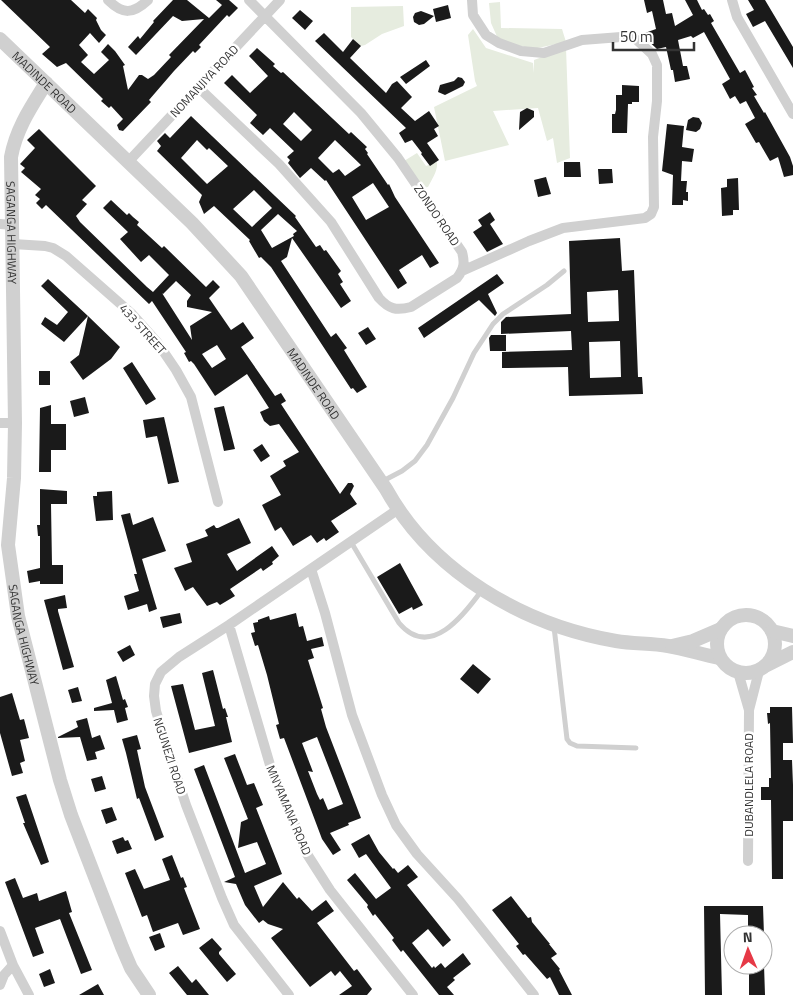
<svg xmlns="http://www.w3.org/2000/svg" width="793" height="995" font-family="'Titillium Web',sans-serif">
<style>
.green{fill:#e6ecdf}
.building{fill:#1a1a1a;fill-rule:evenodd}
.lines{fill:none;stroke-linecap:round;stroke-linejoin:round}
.service{stroke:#d0d0d0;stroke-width:5}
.minor{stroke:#d0d0d0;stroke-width:10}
.tertiary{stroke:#d0d0d0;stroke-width:14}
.labels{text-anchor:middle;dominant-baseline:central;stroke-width:5;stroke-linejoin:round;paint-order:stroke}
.street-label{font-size:12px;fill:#333;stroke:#fff}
</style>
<rect width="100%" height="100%" fill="#fff"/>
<path class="green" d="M500 2 501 28 562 29 566 42 533 49 499 41 491 23 489 3Z
M403 6 404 26 382 34 365 45 361 46 351 37V7Z
M473 29 486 48 533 63 534 73V60L566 48 570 158 557 163 553 138 547 141 538 108 493 111 509 145 445 161 434 107 477 86 475 81 468 35Z
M417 153 426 166 437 162C438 171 432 179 428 187L422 188 404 161Z"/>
<path class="building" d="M1 0H71L85 13 88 9 97 18 96 20 101 30 106 35 99 43 90 33 79 45 88 55 81 62 94 74 109 60 101 52 108 44 115 51 125 65 123 66 128 90 139 75H142L148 79 154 75 171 57 169 55 204 19 182 21 173 16 136 55 128 47 138 36 140 39 154 22 153 21 173 0H187L209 18 222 5 216 0H229L238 8 229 17 227 15 199 45 201 47 195 53 193 51 174 71 149 100 151 102 123 131 119 130 117 125 123 119 111 106 109 108 101 101 103 99 66 63 57 67 42 54 50 47Z
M644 0H663L666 14 672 13 675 26 693 15 685 0H697L702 10 704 9 708 15 710 14 714 21 711 23 740 73 745 70 754 87 752 88 757 95 754 96 764 113 765 112 790 157 793 166V175L784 177 778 157 770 161 759 142 756 143 745 124 755 118 746 101 740 104 735 96 730 99 722 84 730 79 704 32 693 38 691 36 678 40 683 66H687L690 79 675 82 673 70H671L666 47 657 49 643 36 642 34 656 29 652 11 647 13Z
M748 0H765L793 47V68L765 21 753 27 746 14 754 10Z
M448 5 451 18 436 22 433 9Z
M300 10 313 21 305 30 292 18Z
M421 11 434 16 424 24 419 25 414 22 413 17 415 13Z
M324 33 343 52 353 39 361 46 350 58 386 93 392 84 397 81 412 97 401 108 415 121 429 111 439 126 434 129 438 136 427 143 439 160 430 166 421 154 422 153 412 140 405 143 399 133 406 128 315 41Z
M257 48 275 64 273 66 281 73 283 72 349 134 351 132 367 147 365 149 368 153 367 154 388 185 389 184 395 197 439 263 430 268 422 255 399 270 407 283 398 289 326 180 325 181 311 168 300 178 288 163 290 160 287 157 294 151 270 128 263 135 250 123 257 115 224 83 232 75 250 93 268 76 249 56ZM294 112 312 130 301 141 283 124ZM335 140 361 165 345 176 339 169 333 173 318 158ZM373 183 389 207 366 220 352 197Z
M426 60 430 66 406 84 400 77Z
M458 77 462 78 465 82 463 86 445 95 438 92 440 85 454 81Z
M622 85 639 86V102H632V104H628L627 133H612V114H615L616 110V95H622Z
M527 108 534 111V117L519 130 520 112Z
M191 116 296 216 295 217 316 247 320 245 324 251 326 250 341 271 338 274 343 282 340 284 351 301 341 308 292 238 287 257 281 261 331 337 336 333 347 348 344 350 367 387 357 393 353 388 351 389 271 267 261 257 259 258 249 241 250 240 214 206 204 214 199 202 202 195 157 151 161 146 157 141 165 133 170 138ZM197 140 207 150 209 148 228 166 207 184 181 158ZM254 190 272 208 252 227 233 209ZM278 214 297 231 293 234 294 236 272 248 261 230Z
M693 117 699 118 702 123 700 129 696 132 686 130 688 120Z
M667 124 684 126 682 147 694 149 692 162 682 161 681 181H687L686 192H688V201L683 200V205H672L673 175 662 171Z
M39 129 96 186 82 200 87 204 76 216 80 222 147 287 153 292 169 275 149 255 141 262 120 239 128 232 103 208 111 200 127 215 129 213 133 217 139 222 137 225 162 248 164 246 206 287 213 280 220 287 209 298 231 330 243 322 254 338 241 347 275 396 281 393 286 401 281 404 340 494 348 483H352L354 486 350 494 357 504 331 521 339 532 326 541 324 538 317 543 311 535 293 546 281 527 275 531 262 505 281 495 270 476 286 466 283 461 299 452 279 424 270 426 264 421 260 412 269 408 247 374 215 396 194 364 191 361 189 362 184 353 186 352 152 301 149 304 46 205 42 209 36 203 40 199 35 195 41 189 21 172 25 168 20 164 35 148 27 140ZM176 281 191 295 187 301V307L212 312 190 326 192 340 162 293 163 294ZM217 345 226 359 212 368 202 354Z
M564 162H580L581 177H564Z
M598 169H612L613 183 599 184Z
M546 177 551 194 538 197 534 180Z
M738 178 739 210H733V215L722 216 721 188 727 187V179Z
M490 212 495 220 490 224 503 244 487 252 473 232 482 226 478 220Z
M620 238 622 271 634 270 638 377H642L643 394 569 396 568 367 502 368V352L572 350 571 331 501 334V322L506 317 571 314 569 241ZM618 290 619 321 588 322 587 292ZM620 341 621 377 590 378 589 342Z
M497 274 504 283 488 294 497 313 495 316 479 300 424 338 418 328Z
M48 279 88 316 64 342 41 324 45 317 57 325 68 312 41 286Z
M88 316 120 347 111 359 83 380 70 362 79 355Z
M368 327 376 339 366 345 358 333Z
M491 335H506V351H490L489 338Z
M132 362 156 399 146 405 123 368Z
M39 371H50V385H39Z
M85 397 89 413 74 417 70 401Z
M51 405V424H66V450H51V472H39L40 408Z
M224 406 235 449 224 451 214 408Z
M164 417 179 482 168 484 157 436 146 438 143 420Z
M262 444 270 456 261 462 253 450Z
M40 489 67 491V504H51L52 565H63V584H40V581L29 583 27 571 40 568V536H38L37 525H40Z
M112 491 113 520 96 521 93 496H97V492Z
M130 513 133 525 153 517 166 551 142 559 157 609 149 612 147 604 128 610 124 596 139 591 134 574H137L121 515Z
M239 518 251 543 227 554 237 571 272 546 279 556 272 562 273 564 263 571 261 568 230 589 235 596 220 605 217 602 207 606 193 587 185 591 174 568 192 562 186 544 208 536 205 530 214 525 216 528H218Z
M400 563 423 605 413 610 412 607 399 614 377 577Z
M65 595 67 608 58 609V611L74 667 63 670 44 600Z
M180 613 182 623 163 628 160 617Z
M296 613 299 627 303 626 307 641 322 637 324 646 311 649 314 658 308 660 323 708 321 709 326 727 361 818 348 823 349 825 330 833 341 850 333 855 322 839 284 738 280 739 276 725 279 724 267 675 258 645 255 646 251 633 255 632 253 623 258 622V620L269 616 270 620ZM317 737 343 804 328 810 323 798 320 800 317 794 308 771 313 772 302 743Z
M130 645 135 655 123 662 117 652Z
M473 664 491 679 478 694 460 679Z
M213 670 223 709 225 708 228 717H226L232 742 189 753 171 686 183 684 195 730 215 726 202 673Z
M116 676 123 700 125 699 128 707 125 708 128 720 117 723 114 710 94 711V708L112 703 106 680Z
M78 687 82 701 72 703 68 690Z
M12 693 20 720 24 719 29 738 20 740 25 761 20 763 23 773 12 776 0 733V697Z
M770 707H792L793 743H783V760H792L793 785V821H783V879H772L771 800H761V787H769V778H771L770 723 768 724 767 713H770Z
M87 718 92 738 100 735 105 749 95 752 97 759 87 761 80 737 58 738V737L78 727 76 721Z
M137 735 141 749 137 750 145 787 164 837 155 841 139 798 137 799 126 753 122 739Z
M235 754 247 785 254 783 263 805 256 808 282 874 254 886 263 907 283 882 297 899 299 897 312 911 326 900 334 911 317 923 354 971 357 969 372 989 367 995H339L352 986 340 971 335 976 331 971 310 987 271 938 283 929 268 924 263 920 259 923 245 905 236 884 224 882 235 877 194 769 204 765 245 873 266 864 257 842 238 848 241 822 248 819 224 758Z
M102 776 106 789 95 792 91 779Z
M26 794 49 862 41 865 23 823H25L16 797Z
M112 807 117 820 106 824 101 810Z
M369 834 379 852 393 869 394 868 398 873 408 865 418 877 407 885 451 940 443 947 428 929 412 943 432 968 434 966 435 968 441 963 445 968 463 953 471 964 453 978 455 980 447 987 454 995H439L403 950 401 952 392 940 394 938 375 914 373 916 367 907 368 905 347 880 355 873 376 899 391 888 366 854 359 858 351 844Z
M123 837 125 841 128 840 132 849 117 854 112 841Z
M172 855 181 878 183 877 187 887 184 888 200 929 183 935 178 923 153 932 147 915 142 917 125 873 135 869 144 889 170 880 162 859Z
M15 878 23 898 37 893 39 901 66 891 72 912 69 913 92 970 81 974 60 919 35 928 44 953 33 957 5 882Z
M511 896 528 918 531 917 532 922 550 944H549L557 954 551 958 560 969 559 970 572 995H559L550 977 547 979 525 954 523 955 516 946 519 944 492 910Z
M704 906H763L764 935H748V915L720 914 722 995H705Z
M160 933 165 947 155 951 149 937Z
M212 938 222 949 219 952V954L236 974 227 982 199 948Z
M749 965H764L765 995H749Z
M178 966 192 983 196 979 209 995H187L169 973Z
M50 969 55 983 44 987 39 974Z
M98 984 104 995H79Z"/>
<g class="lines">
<path class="service" d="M381 482 402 471 415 461 427 445 453 398 474 353 493 324 503 314 547 285 564 271
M351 542 399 623C430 660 464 615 482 590
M554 627 567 739 570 743 577 746 636 748"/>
<path class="minor" d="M108 0C123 15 133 14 148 0
M732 0 737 17 793 114
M198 87 279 164 331 222 379 298C389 309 396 311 411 307L457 278C464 269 465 263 462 252L398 158 361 113 249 0
M128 162 280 0
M0 224 12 225
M13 244 45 246 53 248 66 256 132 314 157 342 176 370 191 397 218 502
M462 271 529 241 563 228 645 218 651 214 654 207 653 137 657 101V65L652 54 637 40 630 37H621L582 40 544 53 521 51 499 43 486 35 473 15 472 0
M0 423H15
M311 569 325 613 352 715 382 795 396 825 417 854 458 899 534 995
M229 625 270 765 307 854 330 890 413 995
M738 672 749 710
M748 861 749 710 759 671
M0 931 13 965 29 995
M0 985 4 975 13 965
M289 995 234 925 222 898 186 805 168 750 156 711 154 696 155 684 161 672 179 657 229 625 397 510"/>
<g class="tertiary">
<path id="s1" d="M0 39 192 223 241 276 386 489C432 572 523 625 616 641 633 644 651 643 668 646 686 649 703 655 720 658"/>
<path id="s2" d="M46 83C31 107 16 129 11 157L15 423 14 478 8 545 18 616 60 780 71 815 122 947 131 968 149 995"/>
<circle cx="746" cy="644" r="29"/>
<path d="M772 631 793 636"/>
<path d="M672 646 693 641 721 629"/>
<path d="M767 665 793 652"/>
</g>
</g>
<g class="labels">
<g class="street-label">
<text transform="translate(204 81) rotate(-47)">NOMANJIYA ROAD</text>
<text stroke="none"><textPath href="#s1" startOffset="62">MADINDE ROAD</textPath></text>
<text transform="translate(437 215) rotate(56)">ZONDO ROAD</text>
<text stroke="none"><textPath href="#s2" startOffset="158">SAGANGA HIGHWAY</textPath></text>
<text transform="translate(143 329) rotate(48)">433 STREET</text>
<text stroke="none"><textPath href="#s1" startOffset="468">MADINDE ROAD</textPath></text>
<text stroke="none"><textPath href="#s2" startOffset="562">SAGANGA HIGHWAY</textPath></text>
<text transform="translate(170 756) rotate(72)">NGUNEZI ROAD</text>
<text transform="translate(748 785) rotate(-90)">DUBANDLELA ROAD</text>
<text transform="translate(289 810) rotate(67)">MNYAMANA ROAD</text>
</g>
</g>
<g transform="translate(748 950) rotate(358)"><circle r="24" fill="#ffffff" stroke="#adadad"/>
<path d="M0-4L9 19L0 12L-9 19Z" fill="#e63946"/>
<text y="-8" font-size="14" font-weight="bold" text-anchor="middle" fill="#333333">N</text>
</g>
<path d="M613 42v8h81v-8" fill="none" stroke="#333333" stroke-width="2.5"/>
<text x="620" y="42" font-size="15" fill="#333333" stroke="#ffffff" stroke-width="4" paint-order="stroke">50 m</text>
</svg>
